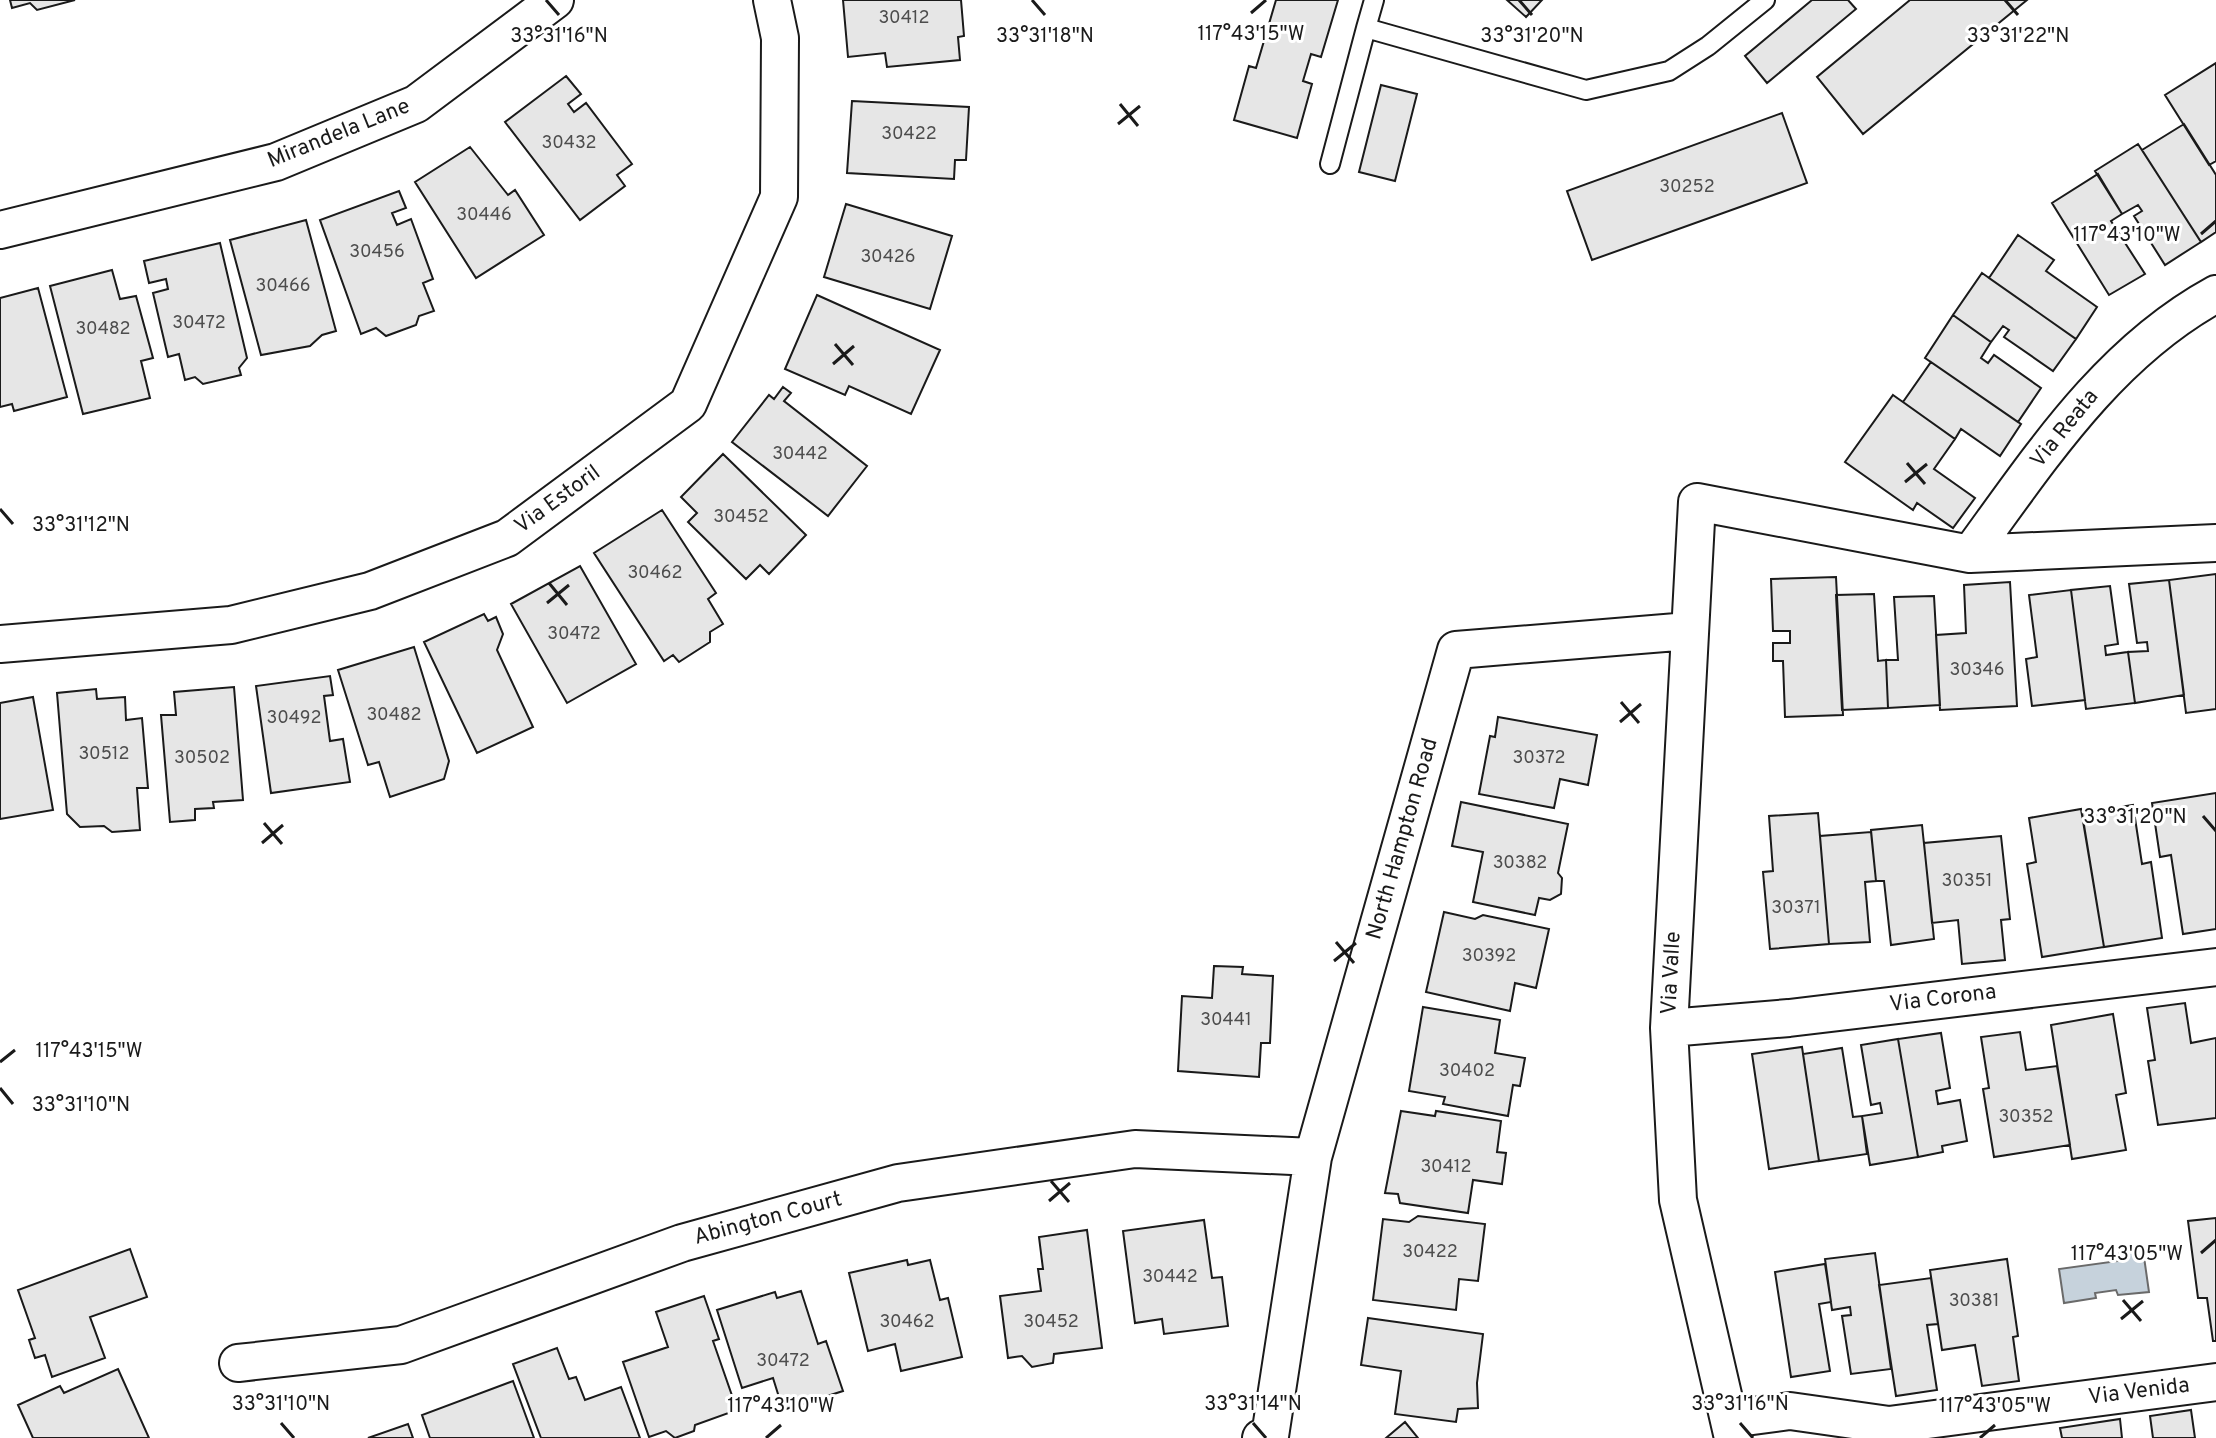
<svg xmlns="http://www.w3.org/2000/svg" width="2216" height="1438" font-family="Overpass,sans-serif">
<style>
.water{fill:#c6d2dc;stroke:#6a6a6a;stroke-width:2}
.building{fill:#e6e6e6;stroke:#1a1a1a;stroke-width:2}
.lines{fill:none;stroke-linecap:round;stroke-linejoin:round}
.service-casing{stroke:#1a1a1a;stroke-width:22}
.minor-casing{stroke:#1a1a1a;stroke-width:40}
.service{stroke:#fff;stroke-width:18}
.minor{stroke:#fff;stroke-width:36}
.ticks{fill:none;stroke:#1a1a1a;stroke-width:3}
.labels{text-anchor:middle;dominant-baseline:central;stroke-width:6;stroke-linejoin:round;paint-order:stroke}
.number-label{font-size:18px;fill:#4d4d4d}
.street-label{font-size:22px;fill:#1a1a1a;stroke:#fff}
.ticks-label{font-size:20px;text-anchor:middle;fill:#1a1a1a;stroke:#fff;stroke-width:6;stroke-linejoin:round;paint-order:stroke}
</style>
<rect width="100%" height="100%" fill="#fff"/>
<path class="water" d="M2143 1250 2149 1292 2118 1295 2116 1290 2095 1293 2096 1298 2064 1303 2059 1269 2118 1261 2117 1254Z"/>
<path class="building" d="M10 0H75L37 10 30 3 12 8Z
M843 0H961L964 36 958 37 960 60 887 67 885 53 848 57Z
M1276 0H1338L1321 57 1311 54 1303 81 1312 84 1297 138 1234 120 1249 66 1256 68Z
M1507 0H1542L1526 17Z
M1812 0H1848L1856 9 1767 83 1745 56Z
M1910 0H2027L1863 134 1817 77Z
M2216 63V161L2209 165 2165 95Z
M566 76 581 94 568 104 574 112 586 103 632 164 617 175 625 186 580 220 505 122Z
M1381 85 1417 94 1395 181 1359 172Z
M852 101 969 107 966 160H955L954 179 847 173Z
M1782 113 1807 183 1592 260 1567 191Z
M2184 124 2216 175V232L2201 242 2142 150Z
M2138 144 2201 242 2165 265 2134 216 2142 211 2138 205 2122 214 2095 171Z
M470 147 508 195 515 190 544 235 476 278 415 182Z
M2098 174 2122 214 2111 221 2145 274 2109 295 2052 203Z
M399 191 406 208 392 213 397 225 411 219 433 279 423 283 434 311 419 316 416 325 386 336 376 328 361 334 320 220Z
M846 204 952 236 930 309 824 277Z
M306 220 336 331 322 335 310 346 261 355 230 240Z
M2018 235 2054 260 2046 271 2097 307 2076 339 1989 278Z
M220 243 247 358 239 368 241 375 203 384 195 377 185 380 179 354 168 357 153 293 168 289 166 279 149 283 144 261Z
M112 270 120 299 136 296 153 358 141 361 150 398 83 414 50 286Z
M1982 273 2076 339 2053 371 2004 337 2009 330 2003 326 1991 342 1953 315Z
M38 288 67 397 14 411 12 404 0 407V298Z
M817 295 940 350 911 414 849 386 845 395 785 369Z
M1953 315 1991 342 1981 358 1988 363 1994 355 2041 388 2018 422 1925 358Z
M1931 362 2021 424 2000 456 1961 429 1955 439 1903 402Z
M783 387 791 393 784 401 867 466 828 516 732 442 769 395 774 399Z
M1893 395 1955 439 1934 469 1975 498 1953 528 1917 503 1913 510 1845 462Z
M723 454 806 535 769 574 760 565 746 579 688 522 697 513 681 497Z
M662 510 716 593 708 599 723 624 710 632V642L679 662 673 655 664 661 594 553Z
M580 566 636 664 567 703 511 604Z
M2216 574V709L2186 713 2169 580Z
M1836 577 1843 715 1785 717 1783 661H1773V643H1790V631H1773L1771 579Z
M2169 580 2184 695 2135 703 2128 652 2148 651 2147 642 2137 643 2129 584Z
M2010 582 2017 706 1940 710 1936 635 1966 633 1964 585Z
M2110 586 2118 644 2105 646 2106 655 2128 652 2135 703 2086 709 2071 590Z
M2071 590 2085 700 2032 706 2026 659 2037 657 2029 595Z
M1874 594 1878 661 1886 660 1888 708 1842 710 1836 595Z
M1934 596 1940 705 1888 708 1886 660H1898L1894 597Z
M484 614 488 621 496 617 503 634 497 650 533 727 477 753 424 642Z
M414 647 449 761 444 779 390 797 379 762 368 765 338 670Z
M330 676 333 695 324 696 330 741 343 739 350 782 271 793 256 686Z
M234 687 243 800 213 802 214 808 195 809V820L170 822 161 715H176L174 692Z
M96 689 97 699 125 697 126 720 142 718 148 788H137L140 830 112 832 104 826 80 827 67 814 57 693Z
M33 697 53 810 0 819V703Z
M1498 717 1597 735 1588 785 1560 779 1554 808 1479 794 1490 736 1495 737Z
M2216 793V929L2183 934 2171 855 2160 857 2152 803Z
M1461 802 1568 824 1558 873 1562 878 1561 894 1550 900 1539 898 1535 915 1473 902 1483 852 1452 846Z
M2133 805 2142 864 2151 862 2162 938 2104 947 2082 813Z
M2081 809 2104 947 2042 957 2027 864 2036 862 2029 818Z
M1818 813 1829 944 1770 949 1763 872 1773 871 1769 816Z
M1922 825 1934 939 1891 945 1884 881H1876L1871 830Z
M1871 832 1876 881 1865 882 1870 942 1829 944 1820 836Z
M2001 836 2010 919 2001 920 2005 960 1962 964 1958 920 1932 923 1924 843Z
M1444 912 1475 919 1483 915 1549 929 1536 988 1515 983 1510 1011 1426 992Z
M1214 966 1243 967 1242 974 1273 976 1270 1043H1261L1259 1077 1178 1071 1182 996 1212 998Z
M2185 1003 2191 1043 2216 1038V1118L2158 1125 2148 1061 2155 1060 2147 1008Z
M1423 1007 1500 1020 1495 1053 1525 1058 1520 1086 1513 1085 1508 1116 1443 1104 1445 1097 1409 1091Z
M2113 1014 2126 1093 2116 1095 2126 1150 2072 1159 2051 1025Z
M2020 1032 2026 1070 2057 1066 2070 1145 1994 1157 1983 1089 1989 1088 1981 1037Z
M1941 1033 1950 1088 1936 1091 1938 1104 1960 1100 1967 1141 1942 1146 1943 1152 1918 1157 1898 1039Z
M1898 1039 1918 1157 1870 1165 1862 1116 1882 1113 1880 1103 1871 1105 1861 1045Z
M1802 1047 1819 1161 1769 1169 1752 1054Z
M1842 1048 1853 1117 1862 1116 1867 1154 1819 1161 1803 1054Z
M1401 1111 1435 1116 1436 1111 1501 1121 1497 1152 1506 1153 1502 1184 1473 1180 1468 1213 1400 1203 1398 1194 1385 1193Z
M1418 1216 1485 1224 1478 1281 1459 1279 1456 1310 1373 1300 1383 1219 1409 1222Z
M2216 1218V1341H2213L2207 1298H2198L2188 1221Z
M1204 1220 1212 1278 1222 1277 1228 1326 1164 1334 1162 1319 1135 1323 1123 1231Z
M1087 1230 1102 1348 1054 1354 1053 1363 1032 1367 1022 1356 1008 1358 1000 1296 1041 1291 1038 1269H1043L1039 1237Z
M130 1249 147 1297 90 1317 105 1358 52 1377 45 1355 35 1358 29 1340 35 1338 18 1290Z
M1875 1253 1891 1369 1851 1374 1842 1316 1851 1315 1850 1307 1832 1310 1825 1259Z
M2007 1259 2018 1336 2013 1337 2019 1381 1982 1386 1975 1345 1942 1350 1930 1270Z
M907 1260 908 1265 930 1260 940 1300 948 1298 962 1357 901 1371 895 1344 868 1351 849 1273Z
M1825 1264 1831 1302 1819 1304 1830 1371 1791 1377 1775 1272Z
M1931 1278 1938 1324 1927 1325 1937 1390 1896 1396 1879 1285Z
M801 1291 818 1344 826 1341 843 1391 783 1410 773 1378 742 1388 717 1310 775 1292 777 1298Z
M704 1296 719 1339 713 1341 737 1410 695 1425 694 1431 675 1438 666 1431 649 1437 623 1362 668 1347 656 1312Z
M1368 1318 1483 1334 1477 1383 1478 1408 1458 1409 1456 1422 1395 1414 1401 1371 1361 1365Z
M557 1348 569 1379 576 1377 585 1400 621 1387 640 1438H541L513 1364Z
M118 1369 149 1438H33L18 1405 60 1386 64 1393Z
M513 1381 534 1438H430L422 1415Z
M2191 1410 2195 1438H2153L2150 1416Z
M2120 1419 2122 1438H2062L2060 1428Z
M1405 1422 1418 1438H1386Z
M408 1424 413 1438H368Z"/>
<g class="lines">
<defs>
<path id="service" d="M1374 0 1366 28 1586 90 1669 71 1708 46 1765 0
M1330 164 1366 28"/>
<path id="minor" d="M0 230 276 162 416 104 555 0
M1970 554C2041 457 2108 353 2216 294
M0 644 231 625 370 591 507 538 688 404 779 197 780 38 772 0
M1669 1028 1789 1018 2216 967
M238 1363 401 1345 682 1243 898 1183 1135 1149 1313 1157
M1730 1419 1790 1411 1889 1425 2216 1382
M1261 1438 1270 1436 1313 1157 1456 650 1689 631
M1733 1438 1678 1200 1669 1028 1697 502 1970 554 2216 543"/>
</defs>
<use href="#service" class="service-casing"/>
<use href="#minor" class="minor-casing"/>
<use href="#service" class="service"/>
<use href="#minor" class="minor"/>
</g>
<path class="ticks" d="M546 0 559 15M1032 0 1045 15M1519 0 1532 15M2005 0 2018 15M1251 13 1266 0M1120 104 1138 126M1118 124 1140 106M2201 234 2216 221M835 344 853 365M833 364 854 346M1907 463 1925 484M1905 482 1927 464M0 509 13 524M549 583 567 605M547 603 569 585M1621 702 1639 723M1620 722 1641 704M2203 816 2216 831M264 823 282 844M262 843 283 825M1336 942 1354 963M1334 961 1356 943M0 1062 15 1050M0 1088 13 1104M1051 1181 1069 1202M1049 1201 1070 1183M2201 1253 2216 1240M2123 1300 2141 1321M2121 1319 2143 1301M281 1423 294 1438M1253 1423 1266 1438M1740 1423 1753 1438M766 1438 781 1425M1980 1438 1995 1425"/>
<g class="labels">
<g class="number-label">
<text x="904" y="18">30412</text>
<text x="909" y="134">30422</text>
<text x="569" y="143">30432</text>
<text x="1687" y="187">30252</text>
<text x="484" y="215">30446</text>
<text x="377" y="252">30456</text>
<text x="888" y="257">30426</text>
<text x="283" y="286">30466</text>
<text x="199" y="323">30472</text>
<text x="103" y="329">30482</text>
<text x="800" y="454">30442</text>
<text x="741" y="517">30452</text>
<text x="655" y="573">30462</text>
<text x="574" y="634">30472</text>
<text x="1977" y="670">30346</text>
<text x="394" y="715">30482</text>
<text x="294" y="718">30492</text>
<text x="104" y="754">30512</text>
<text x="202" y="758">30502</text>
<text x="1539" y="758">30372</text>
<text x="1520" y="863">30382</text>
<text x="1967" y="881">30351</text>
<text x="1796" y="908">30371</text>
<text x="1489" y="956">30392</text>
<text x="1226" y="1020">30441</text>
<text x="1467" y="1071">30402</text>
<text x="2026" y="1117">30352</text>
<text x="1446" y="1167">30412</text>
<text x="1430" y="1252">30422</text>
<text x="1170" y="1277">30442</text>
<text x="1974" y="1301">30381</text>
<text x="907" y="1322">30462</text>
<text x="1051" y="1322">30452</text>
<text x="783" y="1361">30472</text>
</g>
<g class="street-label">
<text transform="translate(339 134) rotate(-22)">Mirandela Lane</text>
<text transform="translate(2065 429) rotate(-51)">Via Reata</text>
<text transform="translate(558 500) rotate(-36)">Via Estoril</text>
<text transform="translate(1403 839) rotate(-74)">North Hampton Road</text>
<text transform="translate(1672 973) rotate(-87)">Via Valle</text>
<text transform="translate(1943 999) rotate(-7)">Via Corona</text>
<text transform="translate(768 1219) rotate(-15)">Abington Court</text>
<text transform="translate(2139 1392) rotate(-7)">Via Venida</text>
</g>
</g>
<g class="ticks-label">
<text x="1251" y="40">117°43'15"W</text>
<text x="559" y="42">33°31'16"N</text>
<text x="1045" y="42">33°31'18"N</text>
<text x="1532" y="42">33°31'20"N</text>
<text x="2018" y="42">33°31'22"N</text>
<text x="2127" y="241">117°43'10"W</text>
<text x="81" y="531">33°31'12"N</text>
<text x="2135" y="823">33°31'20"N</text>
<text x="89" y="1057">117°43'15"W</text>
<text x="81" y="1111">33°31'10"N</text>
<text x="2127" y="1260">117°43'05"W</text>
<text x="281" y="1410">33°31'10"N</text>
<text x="1253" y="1410">33°31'14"N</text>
<text x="1740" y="1410">33°31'16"N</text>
<text x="781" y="1412">117°43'10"W</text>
<text x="1995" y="1412">117°43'05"W</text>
</g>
</svg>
